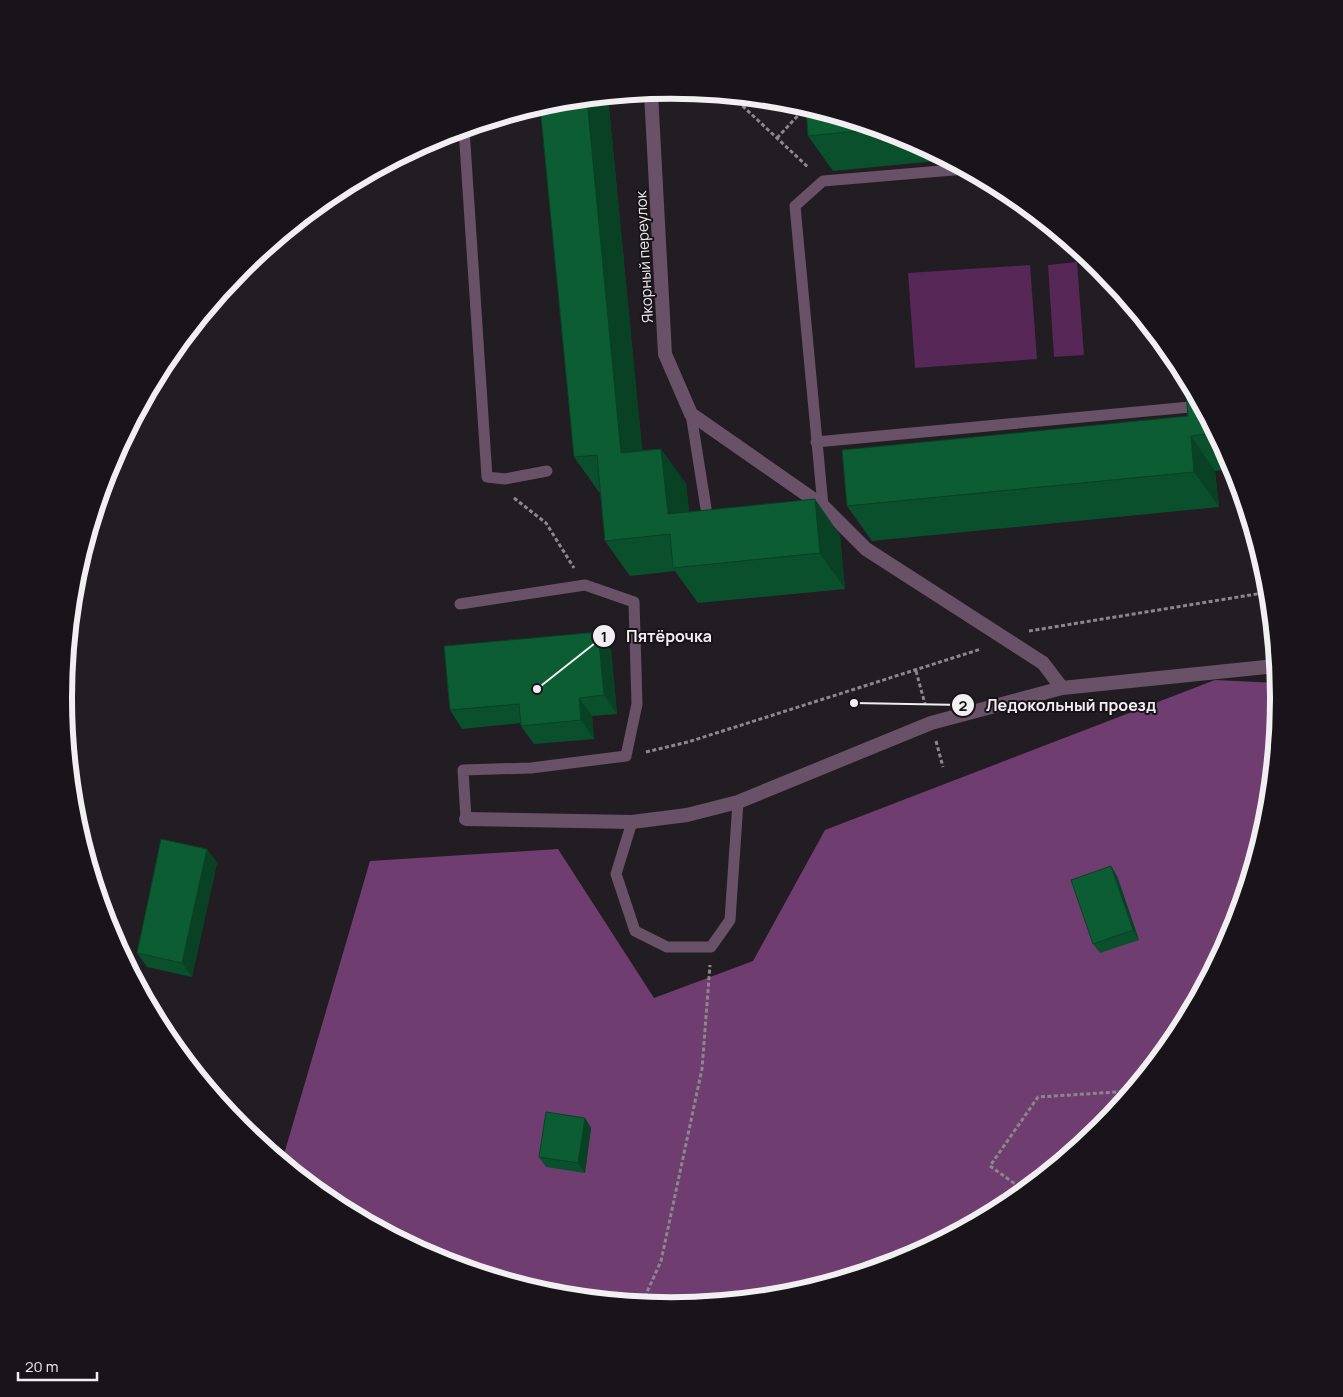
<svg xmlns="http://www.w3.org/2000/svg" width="1343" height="1397" font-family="Manrope,sans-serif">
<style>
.green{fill:#562757}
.forest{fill:#6f3d70}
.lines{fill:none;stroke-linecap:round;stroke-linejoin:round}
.path{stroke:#8b878b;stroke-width:3;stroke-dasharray:4 2.5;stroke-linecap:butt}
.service{stroke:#695268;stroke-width:11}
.minor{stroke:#695268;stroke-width:14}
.wall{fill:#0b502d}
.shaded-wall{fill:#094124}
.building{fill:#0d5d34;stroke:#094124}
.labels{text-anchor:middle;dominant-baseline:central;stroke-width:4;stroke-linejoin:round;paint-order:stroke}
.street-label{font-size:15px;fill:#f2eff2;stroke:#191419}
.rim{fill:none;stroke:#f2eff2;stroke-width:6}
.leader{fill:none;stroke:#f2eff2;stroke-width:2}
.callout-dot{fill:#f2eff2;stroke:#191419;stroke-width:2}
.mark-label{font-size:15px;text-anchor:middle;font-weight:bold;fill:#111}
.callout-label{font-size:16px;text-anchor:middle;font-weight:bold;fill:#f2eff2;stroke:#191419;stroke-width:4;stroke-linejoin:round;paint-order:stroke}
</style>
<rect width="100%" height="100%" fill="#221d22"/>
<path class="green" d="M1077 262 1084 355 1054 357 1048 265Z
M1030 265 1037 359 915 368 908 273Z"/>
<path class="forest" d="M1215 680 1278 683 1279 699 1268 817 1233 931 1177 1036 1101 1128 1009 1204 904 1260 790 1295 671 1306 553 1295 439 1260 334 1204 282 1161 370 861 558 849 654 998 753 961 825 830Z"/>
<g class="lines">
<path class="path" d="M733 97 809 168
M777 138 806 107
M514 498 546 523 574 568
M1029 631 1269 592
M916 671 925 704
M936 741 943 767
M646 752 688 742 981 649
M1025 1191 990 1166 1038 1097 1132 1091
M642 1303 661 1261 702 1069 710 965"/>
<path class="service" d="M464 129 487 477 505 479 547 471
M691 414 708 521 713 520
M816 442 1201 406
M818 507 823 506 795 206 823 181 965 169
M460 604 585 585 634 602 637 704 626 756 531 768 463 770 466 819
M632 822 616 874 635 931 667 947H711L730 920 738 802"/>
<path class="minor" d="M651 93 665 354 691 414 823 506 866 549 1043 663 1062 688
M466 819 632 822 687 815 738 802 931 723 1062 688 1276 666"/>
</g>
<path class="wall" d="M608 97 642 450 661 449 686 484 689 512 840 535 845 589 698 603 675 571 630 576 605 541 600 492H599L574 457Z
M806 107 904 137 947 160 833 171 808 136Z
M1188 382 1234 469 1215 471 1219 507 872 541 847 506 1188 416Z
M598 632 611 650 617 714 592 716 594 739 534 744 521 726V723L462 729 450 710Z
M207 849 217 863 192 977 147 967 137 953Z
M1117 876 1139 940 1100 953 1093 944Z
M585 1118 591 1128 585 1173 546 1167 539 1157Z"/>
<path class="shaded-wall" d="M608 97 646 488 621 453 587 99Z
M1191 436 1215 471 1219 507 1194 472Z
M661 449 686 484 693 549 668 514Z
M815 499 840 535 845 589 820 553Z
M598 632 611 650 617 714 604 695Z
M579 698 592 716 594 739 581 720Z
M207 849 217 863 192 977 182 963Z
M1111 866 1117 876 1139 940 1133 930Z
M585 1118 591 1128 585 1173 578 1163Z"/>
<path class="building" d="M587 99 621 453 661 449 668 514 815 499 820 553 673 568 670 534 605 541 597 455 574 457 540 106 553 102Z
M806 107 878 129 808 136Z
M1185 382H1188L1216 433 1191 436 1194 472 847 506 842 450 1188 416Z
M598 632 604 695 579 698 581 720 521 726 519 704 450 710 444 646Z
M161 839 207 849 182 963 137 953Z
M1111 866 1133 930 1093 944 1071 880Z
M546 1112 585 1118 578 1163 539 1157Z"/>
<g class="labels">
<g class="street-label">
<text transform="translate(644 257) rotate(-93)">Якорный переулок</text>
</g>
</g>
<path d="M0 0H1343V1397H0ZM72 698a599 599 0 1 1 1198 0a599 599 0 1 1-1198 0Z" fill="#191419" fill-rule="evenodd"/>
<path class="rim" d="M72 698a599 599 0 1 1 1198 0a599 599 0 1 1-1198 0Z"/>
<path class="leader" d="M537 689L604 636M854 703L963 705"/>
<g class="callout-dot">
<circle cx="537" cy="689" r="5"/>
<circle cx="854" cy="703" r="5"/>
<circle cx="604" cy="636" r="12"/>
<circle cx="963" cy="705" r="12"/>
</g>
<g class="mark-label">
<text x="604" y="642">1</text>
<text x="963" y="711">2</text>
</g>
<g class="callout-label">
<text x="669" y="642">Пятёрочка</text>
<text x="1071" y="711">Ледокольный проезд</text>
</g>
<path d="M18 1372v8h79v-8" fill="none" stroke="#f2eff2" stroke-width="2.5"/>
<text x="25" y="1372" font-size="15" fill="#f2eff2" stroke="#191419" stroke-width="4" paint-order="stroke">20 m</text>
</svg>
